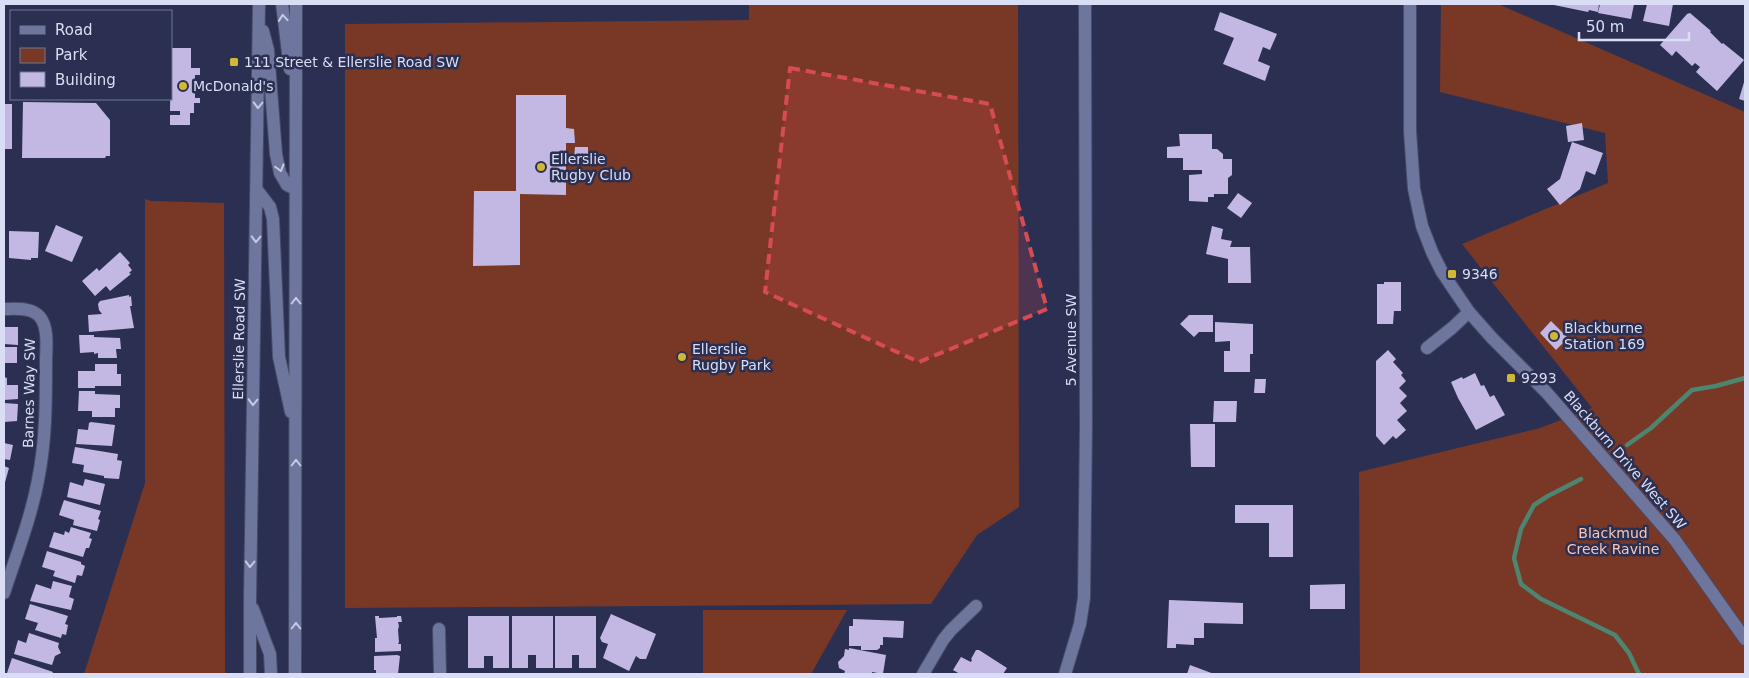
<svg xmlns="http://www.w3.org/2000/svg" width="1749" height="678" font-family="'DejaVu Sans',sans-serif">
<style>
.green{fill:#793825}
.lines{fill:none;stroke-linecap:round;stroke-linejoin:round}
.stream{stroke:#4d8571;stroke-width:4.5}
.building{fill:#c3b8e3}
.street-casing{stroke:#474b68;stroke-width:14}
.secondary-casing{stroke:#474b68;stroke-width:14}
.street{stroke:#6f769d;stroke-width:12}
.secondary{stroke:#6f769d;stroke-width:12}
.oneway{stroke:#c5c9e3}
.marked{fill:#d74c51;fill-opacity:0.2;stroke:#d74c51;stroke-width:4;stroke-dasharray:10 6;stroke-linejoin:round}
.poi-dot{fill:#d2b736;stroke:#2b3052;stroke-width:2}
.labels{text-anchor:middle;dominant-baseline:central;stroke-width:5;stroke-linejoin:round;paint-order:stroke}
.poi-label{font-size:14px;fill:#dadef4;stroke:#2b3052;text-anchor:start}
.street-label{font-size:14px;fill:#dadef4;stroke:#2b3052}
.park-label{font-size:14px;fill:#f7c6b8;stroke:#2b3052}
</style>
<rect width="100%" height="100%" fill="#2b3052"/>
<path class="green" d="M749 4H1018L1019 507 977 535 931 604 345 608V24L749 20Z
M1441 4H1498L1745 112V674H1360L1359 472 1540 428 1592 408 1462 244 1608 183 1605 133 1440 92Z
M145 199 151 201 224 203 225 674H84L145 483Z
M703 610H847L811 674H703Z"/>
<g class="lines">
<path class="stream" d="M1627 445 1651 428 1692 390 1716 386 1745 378
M1581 479 1548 496 1534 505 1521 529 1514 558 1521 584 1541 599 1615 635 1629 653 1639 674"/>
</g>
<path class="building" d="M1549 4H1599L1598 12 1589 10 1588 12Z
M1600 4H1634L1631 19 1598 13Z
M1647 4H1673L1669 26 1643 21Z
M1220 12 1277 34 1270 50 1263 47 1258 61 1270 66 1265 81 1223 64 1234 38 1214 30Z
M1690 13 1711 31 1710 32 1722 44 1723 43 1744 60 1717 91 1696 72 1700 67 1695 63 1692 66 1676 51 1672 56 1660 45 1687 14Z
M171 48H191V68H200V75H195V98H200V103H194V113H190V125H170V115H180V111H170Z
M1745 79V101L1739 99Z
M516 95H566V128L574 129 575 143H566V195L520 194V265L473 266 474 191H516Z
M23 102 96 103 110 120V156H106L105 158H22Z
M4 104H12V149H4Z
M1582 123 1584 140 1568 142 1566 126Z
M1179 134H1212V149H1217L1223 154V159H1232V175L1228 178V194H1214V197H1208V202L1189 201V175L1202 174V170H1183V158H1167V147L1180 146Z
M1572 142 1603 153 1595 175 1586 171 1580 189 1560 205 1547 189 1560 179Z
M575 147H588V159L574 158Z
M1238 193 1252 203 1241 218 1227 208Z
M56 225 83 237 72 262 45 251Z
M1212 226 1223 229 1221 239 1232 241 1230 247H1250L1251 283H1228V259L1206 254Z
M9 231 39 232 38 258H31V260L9 258Z
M120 252 130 263 128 265 132 270 129 273 131 274 110 291 106 286 95 296 82 281 97 268 99 271Z
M1384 282H1401V311H1394L1393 324H1377V284H1384Z
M129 295V297L131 296 132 306H130L134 328 89 332 88 315 102 314 99 310 98 304 100 301Z
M1189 315H1213V332H1199L1194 337 1180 324Z
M1551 321 1568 338 1556 350 1540 333Z
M1215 322 1253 324V354H1250V372H1224V351H1230V341L1215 342Z
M4 327H18V345L4 344Z
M79 335H94V337L120 338 121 349H116L117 358H98V353L94 354V352L80 353Z
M4 347H17V363H4Z
M1388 350 1396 359 1393 362 1403 373 1401 375 1406 381 1399 388 1407 396 1400 403 1407 411 1397 420 1406 430 1396 439 1393 436 1384 445 1376 436V361Z
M95 364H117V374H121V386H95V388H78V371H95Z
M1475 373 1481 386 1484 385 1490 397 1494 395 1505 415 1476 430 1458 398 1451 382 1462 377 1463 379Z
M4 377 7 378V385H18V399L4 400Z
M1255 379H1266L1265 393H1254Z
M79 391H95V394L120 395V408H115V417H92V411H78Z
M1214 401H1237L1236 422H1213Z
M4 403 18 404 17 421 4 422Z
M91 422 115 425 112 446 76 444 78 429 88 430 89 423Z
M1190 424H1215V467H1191Z
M4 443 13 445 10 460 4 459Z
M75 447 118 454 117 460 122 461 119 479 104 478V476L83 472 84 465 72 463Z
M4 466 9 468 4 486Z
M85 479 105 484 100 505 67 497 70 482 83 486Z
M64 500 101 511 98 519 100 520 97 531 73 525 74 520 59 515Z
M1235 505H1293V557H1269V523H1235Z
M71 527 91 533 89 538 92 539 89 548H86L83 557 49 547 54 532 64 535 65 531 69 533Z
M47 551 81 562V564L85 566 82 576 77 575 75 583 53 576 55 571 42 567Z
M53 581 72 586 69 597 74 599 71 610 30 601 36 584 51 589Z
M1345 584V609H1310V585Z
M1169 600 1243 603V624L1204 623V638H1194V645L1176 644V648H1167Z
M30 604 68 616 65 624 68 625 66 635 62 634 61 638 35 630 38 623 25 619Z
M611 614 656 634 646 659H640L636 656 629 671 603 658 608 644 602 642 600 638Z
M375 616H379V618L397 617V616H401L402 622H398L399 626 398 630 399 642 398 644H401V651L375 652V638H377Z
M468 616H509V668H493V656H484V668H468Z
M512 616H553V668H536V655H528V668H512Z
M555 616H596V668H579V655H572V668H555Z
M853 619 904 621 903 638 883 637V645H880V648L877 650H861V646H849V626H853Z
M29 633 59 643 58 647 61 653 55 656 52 665 14 654 18 640 26 643Z
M849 648 886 655 883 674 872 672V674H844L845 671 839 668 838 662 844 656 845 649 849 650Z
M976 650H979L1007 668 1003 674H960L953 670 961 657 971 662 972 660 971 659Z
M397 655 400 656 398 674H376V670H374V656Z
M12 658 53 672 52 674 7 673Z
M1190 665 1214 674H1187Z"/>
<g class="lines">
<defs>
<path id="street" d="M4 309C15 309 32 307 40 317 49 328 46 349 46 362 46 402 46 441 38 480 31 518 16 556 4 593
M1427 348 1452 328 1469 312
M439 629 440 674
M923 674 943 640 951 630 976 606
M1065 674 1080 624 1084 598 1086 426 1085 4"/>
<path id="secondary" d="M282 4 290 69
M1410 4V131L1414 189 1422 226 1432 252 1442 272 1469 312 1492 338 1547 393 1675 540 1745 639
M263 31 268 50 276 154 280 173 287 185 295 189
M257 190 270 207 273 219 279 357 291 412
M253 609 270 654 271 674
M250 674V599L259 4
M295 674 296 4"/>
</defs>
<use href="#street" class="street-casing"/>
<use href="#secondary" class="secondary-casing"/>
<use href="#street" class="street"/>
<use href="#secondary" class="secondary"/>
</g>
<defs><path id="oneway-chevron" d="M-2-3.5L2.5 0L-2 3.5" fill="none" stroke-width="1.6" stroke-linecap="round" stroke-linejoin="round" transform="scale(1.25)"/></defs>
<g class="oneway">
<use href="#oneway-chevron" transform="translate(283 18) rotate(-95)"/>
<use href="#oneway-chevron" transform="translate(258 105) rotate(91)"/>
<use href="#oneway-chevron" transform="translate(280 168) rotate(74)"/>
<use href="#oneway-chevron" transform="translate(256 239) rotate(91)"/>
<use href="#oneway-chevron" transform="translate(296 301) rotate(-90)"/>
<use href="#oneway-chevron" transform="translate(253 402) rotate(91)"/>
<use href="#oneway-chevron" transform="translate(296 463) rotate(-90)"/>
<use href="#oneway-chevron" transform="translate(250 564) rotate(91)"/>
<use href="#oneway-chevron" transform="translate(296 626) rotate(-90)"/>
</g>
<path class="marked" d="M790 68 990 104 1047 309 919 362 765 292Z"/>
<g class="poi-dot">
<rect x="229" y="57" width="10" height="10" rx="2.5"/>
<circle cx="183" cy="86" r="5"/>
<circle cx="541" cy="167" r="5"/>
<rect x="1447" y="269" width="10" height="10" rx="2.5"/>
<circle cx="1554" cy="336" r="5"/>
<circle cx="682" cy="357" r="5"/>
<rect x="1506" y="373" width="10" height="10" rx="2.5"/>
</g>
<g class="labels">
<g class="poi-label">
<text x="244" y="62">111 Street &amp; Ellerslie Road SW</text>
<text x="193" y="86">McDonald's</text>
<text x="551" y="159">Ellerslie<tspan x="551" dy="16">Rugby Club</tspan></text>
<text x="1462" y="274">9346</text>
<text x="1564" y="328">Blackburne<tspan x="1564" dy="16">Station 169</tspan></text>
<text x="692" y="349">Ellerslie<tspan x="692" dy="16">Rugby Park</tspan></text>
<text x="1521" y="378">9293</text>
</g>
<g class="street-label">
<text transform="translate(239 339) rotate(-89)">Ellerslie Road SW</text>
<text transform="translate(1071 340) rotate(-90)">5 Avenue SW</text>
<text transform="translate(29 393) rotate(-89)">Barnes Way SW</text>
<text transform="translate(1625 460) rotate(49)">Blackburn Drive West SW</text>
</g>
<g class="park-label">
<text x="1613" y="533">Blackmud<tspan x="1613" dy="16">Creek Ravine</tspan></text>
</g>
</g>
<rect width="1749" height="678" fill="none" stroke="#dadef4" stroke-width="10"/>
<rect x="10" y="10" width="162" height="90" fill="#2b3052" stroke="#717693"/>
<rect x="20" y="26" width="25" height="8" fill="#6f769d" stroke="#717693"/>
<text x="55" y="35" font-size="15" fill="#dadef4">Road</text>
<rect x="20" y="48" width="25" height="15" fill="#793825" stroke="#717693"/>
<text x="55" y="60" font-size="15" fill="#dadef4">Park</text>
<rect x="20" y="72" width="25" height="15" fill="#c3b8e3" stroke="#717693"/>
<text x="55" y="85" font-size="15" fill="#dadef4">Building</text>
<path d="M1579 32v8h110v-8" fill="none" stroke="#dadef4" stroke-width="2.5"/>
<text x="1586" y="32" font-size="15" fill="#dadef4" stroke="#2b3052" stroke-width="4" paint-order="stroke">50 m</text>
</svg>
